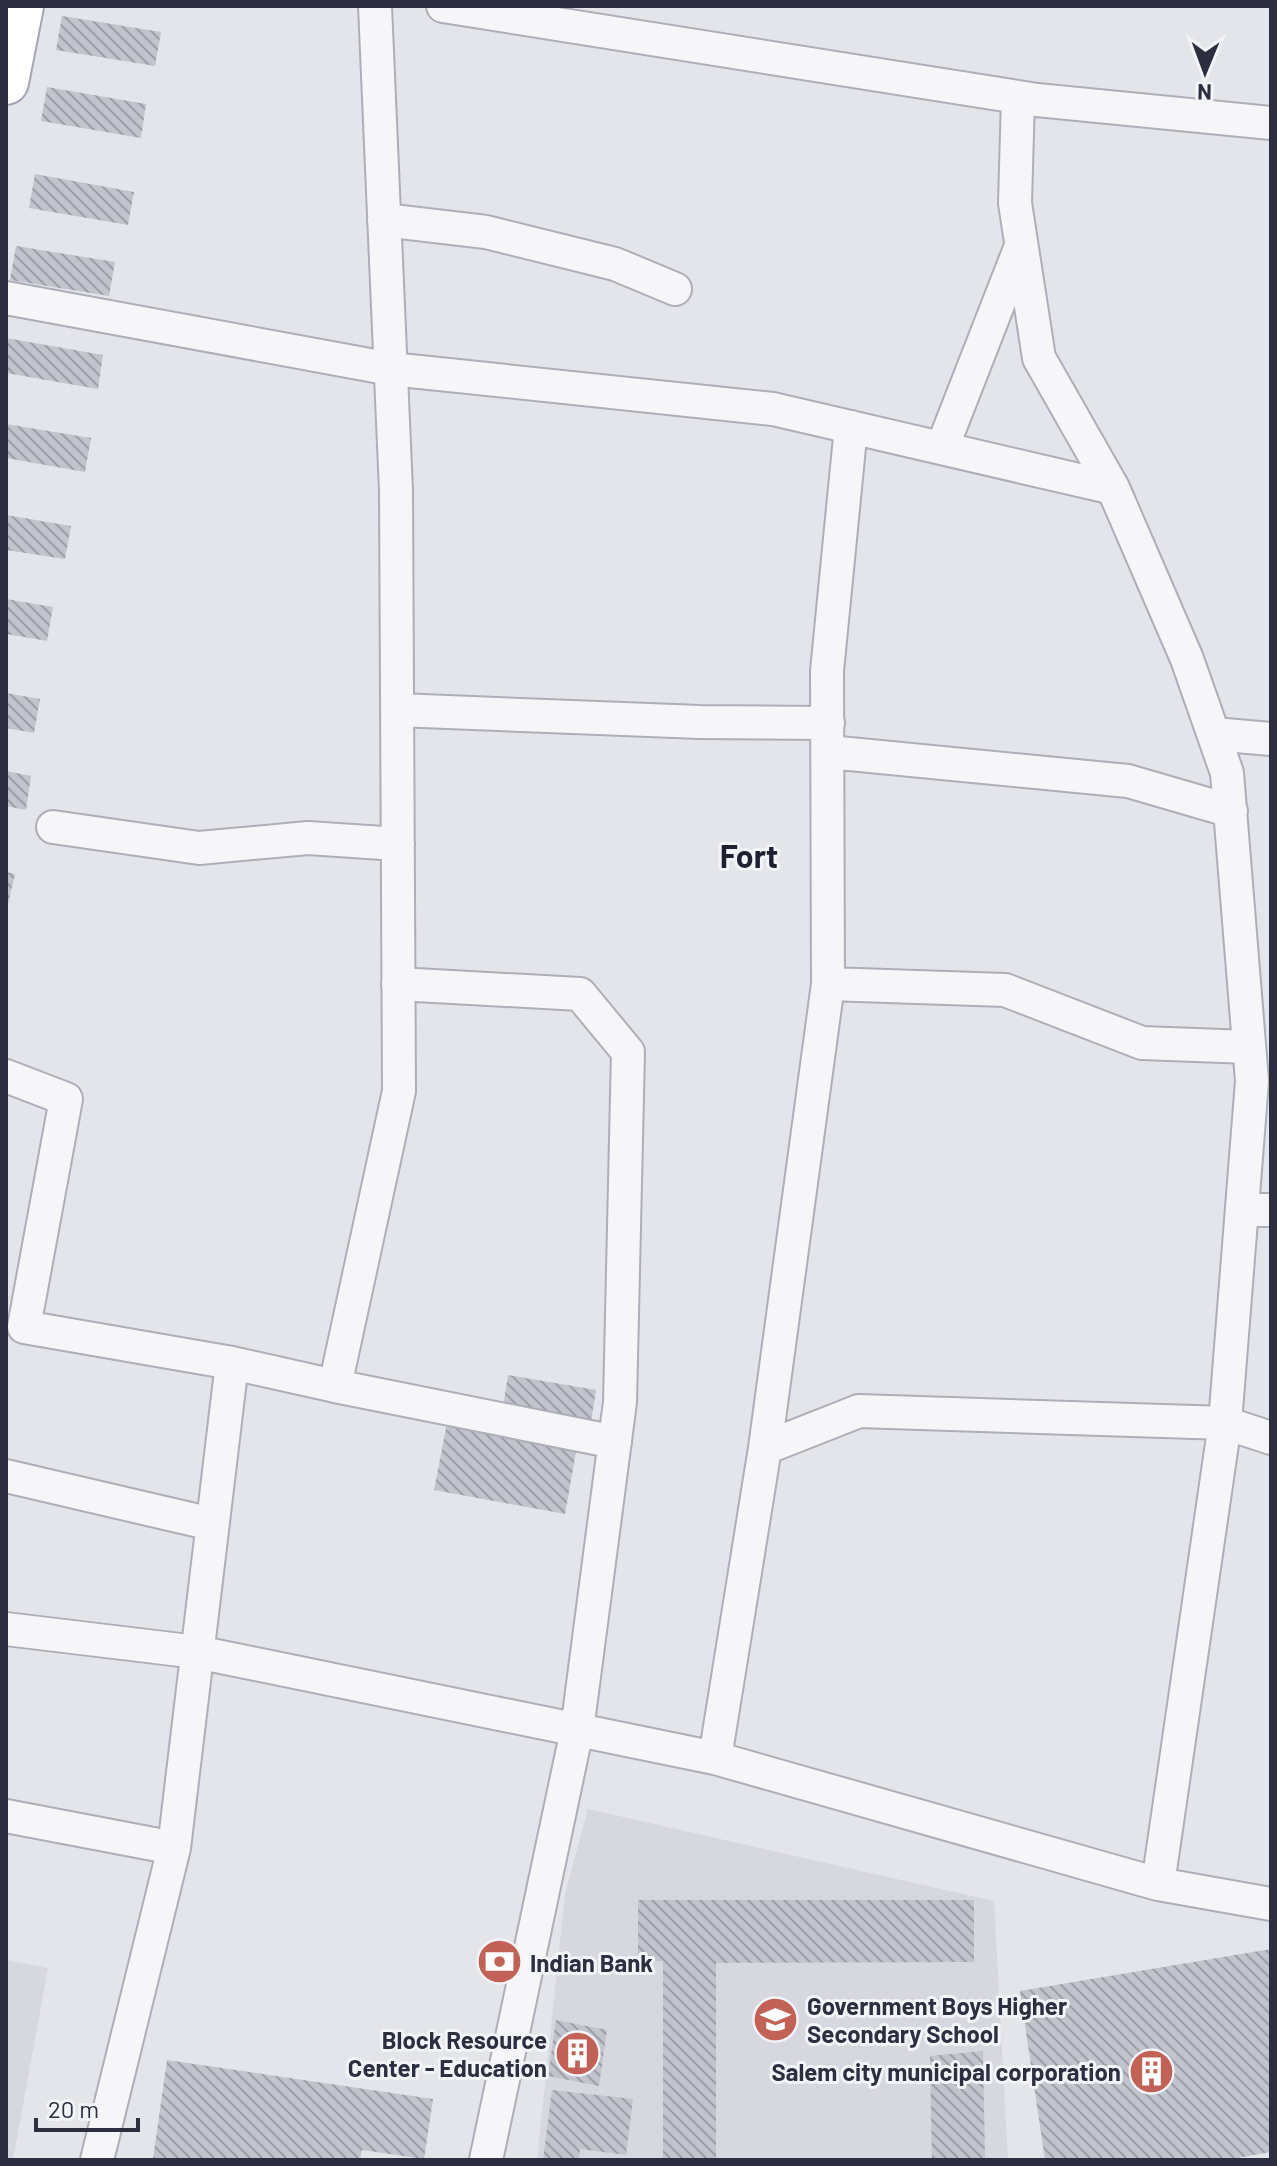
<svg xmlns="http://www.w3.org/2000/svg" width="1277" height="2166" font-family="Barlow,sans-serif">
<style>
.built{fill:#d6d7df}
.building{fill:url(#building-back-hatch)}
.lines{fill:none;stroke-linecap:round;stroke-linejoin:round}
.street-casing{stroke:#adaeb7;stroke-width:36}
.primary-casing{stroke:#a4a6b5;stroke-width:48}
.street{stroke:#f6f6f9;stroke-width:32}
.primary{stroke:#fff;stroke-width:44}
.labels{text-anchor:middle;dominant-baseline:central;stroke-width:6;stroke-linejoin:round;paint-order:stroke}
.poi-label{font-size:24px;font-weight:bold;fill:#2d2f41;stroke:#f3f4f8;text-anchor:start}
.district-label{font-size:32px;font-weight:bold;fill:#1f2032;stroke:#f3f4f8}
</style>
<defs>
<pattern id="building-back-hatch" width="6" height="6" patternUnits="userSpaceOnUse" patternTransform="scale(2)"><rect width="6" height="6" fill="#c1c3cd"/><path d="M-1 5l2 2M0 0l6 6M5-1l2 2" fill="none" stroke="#9d9fa8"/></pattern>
</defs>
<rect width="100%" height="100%" fill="#e4e5ea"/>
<path class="built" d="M588 1809 994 1901 1008 2160H537L565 1894Z
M6 1960 48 1968 13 2160H6Z"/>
<path class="building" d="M62 16 161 32 155 66 56 50Z
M47 87 146 104 141 138 41 121Z
M35 174 134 192 128 225 29 208Z
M16 246 115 262 109 296 10 280Z
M6 338 103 355 98 389 6 373Z
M6 424 91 438 85 472 6 458Z
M6 515 71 526 65 559 6 550Z
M6 599 53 607 47 641 6 634Z
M6 693 40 699 34 733 6 728Z
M6 771 31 776 26 810 6 806Z
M6 872 15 874 7 909H6Z
M508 1375 596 1390 590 1429 502 1414Z
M448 1418 578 1441 565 1514 434 1490Z
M638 1900H974V1962L716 1963V2160H663V1961H638Z
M1271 1949V2152L1226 2160H1045L1020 1991Z
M556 2020 607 2030 599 2086 548 2076Z
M983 2051 985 2160H932L930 2056Z
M167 2060 433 2099 424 2159 362 2150 360 2160 153 2159Z
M552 2090 633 2099 626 2155 580 2149 579 2160H543Z"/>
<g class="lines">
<defs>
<path id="street" d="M443 6 1037 100 1271 123
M1018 97 1015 203 1039 358 1113 488 1187 659 1227 773 1252 1081 1225 1423 1158 1884
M384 220 486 232 615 264 675 289
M6 298 391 369 773 409 1113 488
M942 448 1021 246
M397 710 700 722 828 723
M1214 734 1271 739
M829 752 1128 781 1231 811
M53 827 199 848 308 838 398 844
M398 984 580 994 628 1052 620 1402 577 1730 486 2160
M828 984 1005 990 1142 1043 1249 1047
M6 1076 66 1099 24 1327 232 1363
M1242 1210H1271
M335 1386 615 1442
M765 1448 828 984 827 671 851 427
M6 1476 212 1524
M6 1629 197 1652 715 1758 1158 1884 1271 1904
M715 1758 765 1448 859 1411 1225 1423 1271 1438
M6 1816 174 1848
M97 2160 174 1848 232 1363 335 1386 399 1091 396 491 375 6"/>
<path id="primary" d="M6 82 21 6"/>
</defs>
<use href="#street" class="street-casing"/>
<use href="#primary" class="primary-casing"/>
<use href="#street" class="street"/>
<use href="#primary" class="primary"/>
</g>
<defs>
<symbol id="bank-disc" viewBox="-11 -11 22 22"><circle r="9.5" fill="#c26256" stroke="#f3f4f8"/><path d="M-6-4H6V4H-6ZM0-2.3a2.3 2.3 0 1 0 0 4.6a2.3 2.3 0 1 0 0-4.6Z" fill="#fff"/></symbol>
<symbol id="school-disc" viewBox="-11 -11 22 22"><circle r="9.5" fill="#c26256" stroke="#f3f4f8"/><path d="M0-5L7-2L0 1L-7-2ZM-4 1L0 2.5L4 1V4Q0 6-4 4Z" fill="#fff"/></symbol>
<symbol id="building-disc" viewBox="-11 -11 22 22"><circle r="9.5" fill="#c26256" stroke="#f3f4f8"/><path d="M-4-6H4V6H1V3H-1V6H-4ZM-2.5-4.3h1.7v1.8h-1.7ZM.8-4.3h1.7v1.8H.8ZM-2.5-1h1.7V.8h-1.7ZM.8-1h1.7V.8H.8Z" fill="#fff"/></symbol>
</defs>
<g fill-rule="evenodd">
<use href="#bank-disc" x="474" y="1936" width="51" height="51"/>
<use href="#school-disc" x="750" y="1994" width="51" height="51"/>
<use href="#building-disc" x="552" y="2028" width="51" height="51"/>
<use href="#building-disc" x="1126" y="2046" width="51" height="51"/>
</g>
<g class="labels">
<g class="poi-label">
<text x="530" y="1962">Indian Bank</text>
<text x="807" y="2005">Government Boys Higher<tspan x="807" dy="28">Secondary School</tspan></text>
<text x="547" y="2039" text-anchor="end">Block Resource<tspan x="547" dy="28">Center - Education</tspan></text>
<text x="1121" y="2071" text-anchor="end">Salem city municipal corporation</text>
</g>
<g class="district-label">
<text x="749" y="855">Fort</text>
</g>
</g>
<rect width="1277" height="2166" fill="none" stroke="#2d2f41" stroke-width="16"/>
<g transform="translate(1205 72) rotate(181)" stroke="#f3f4f8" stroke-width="6" paint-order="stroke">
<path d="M0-6L14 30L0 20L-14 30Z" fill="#2d2f41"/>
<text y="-12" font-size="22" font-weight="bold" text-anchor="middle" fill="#2d2f41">N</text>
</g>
<path d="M36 2118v12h102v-12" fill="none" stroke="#2d2f41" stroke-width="4"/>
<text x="48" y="2118" font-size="24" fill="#2d2f41" stroke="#f3f4f8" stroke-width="6" paint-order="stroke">20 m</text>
</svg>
